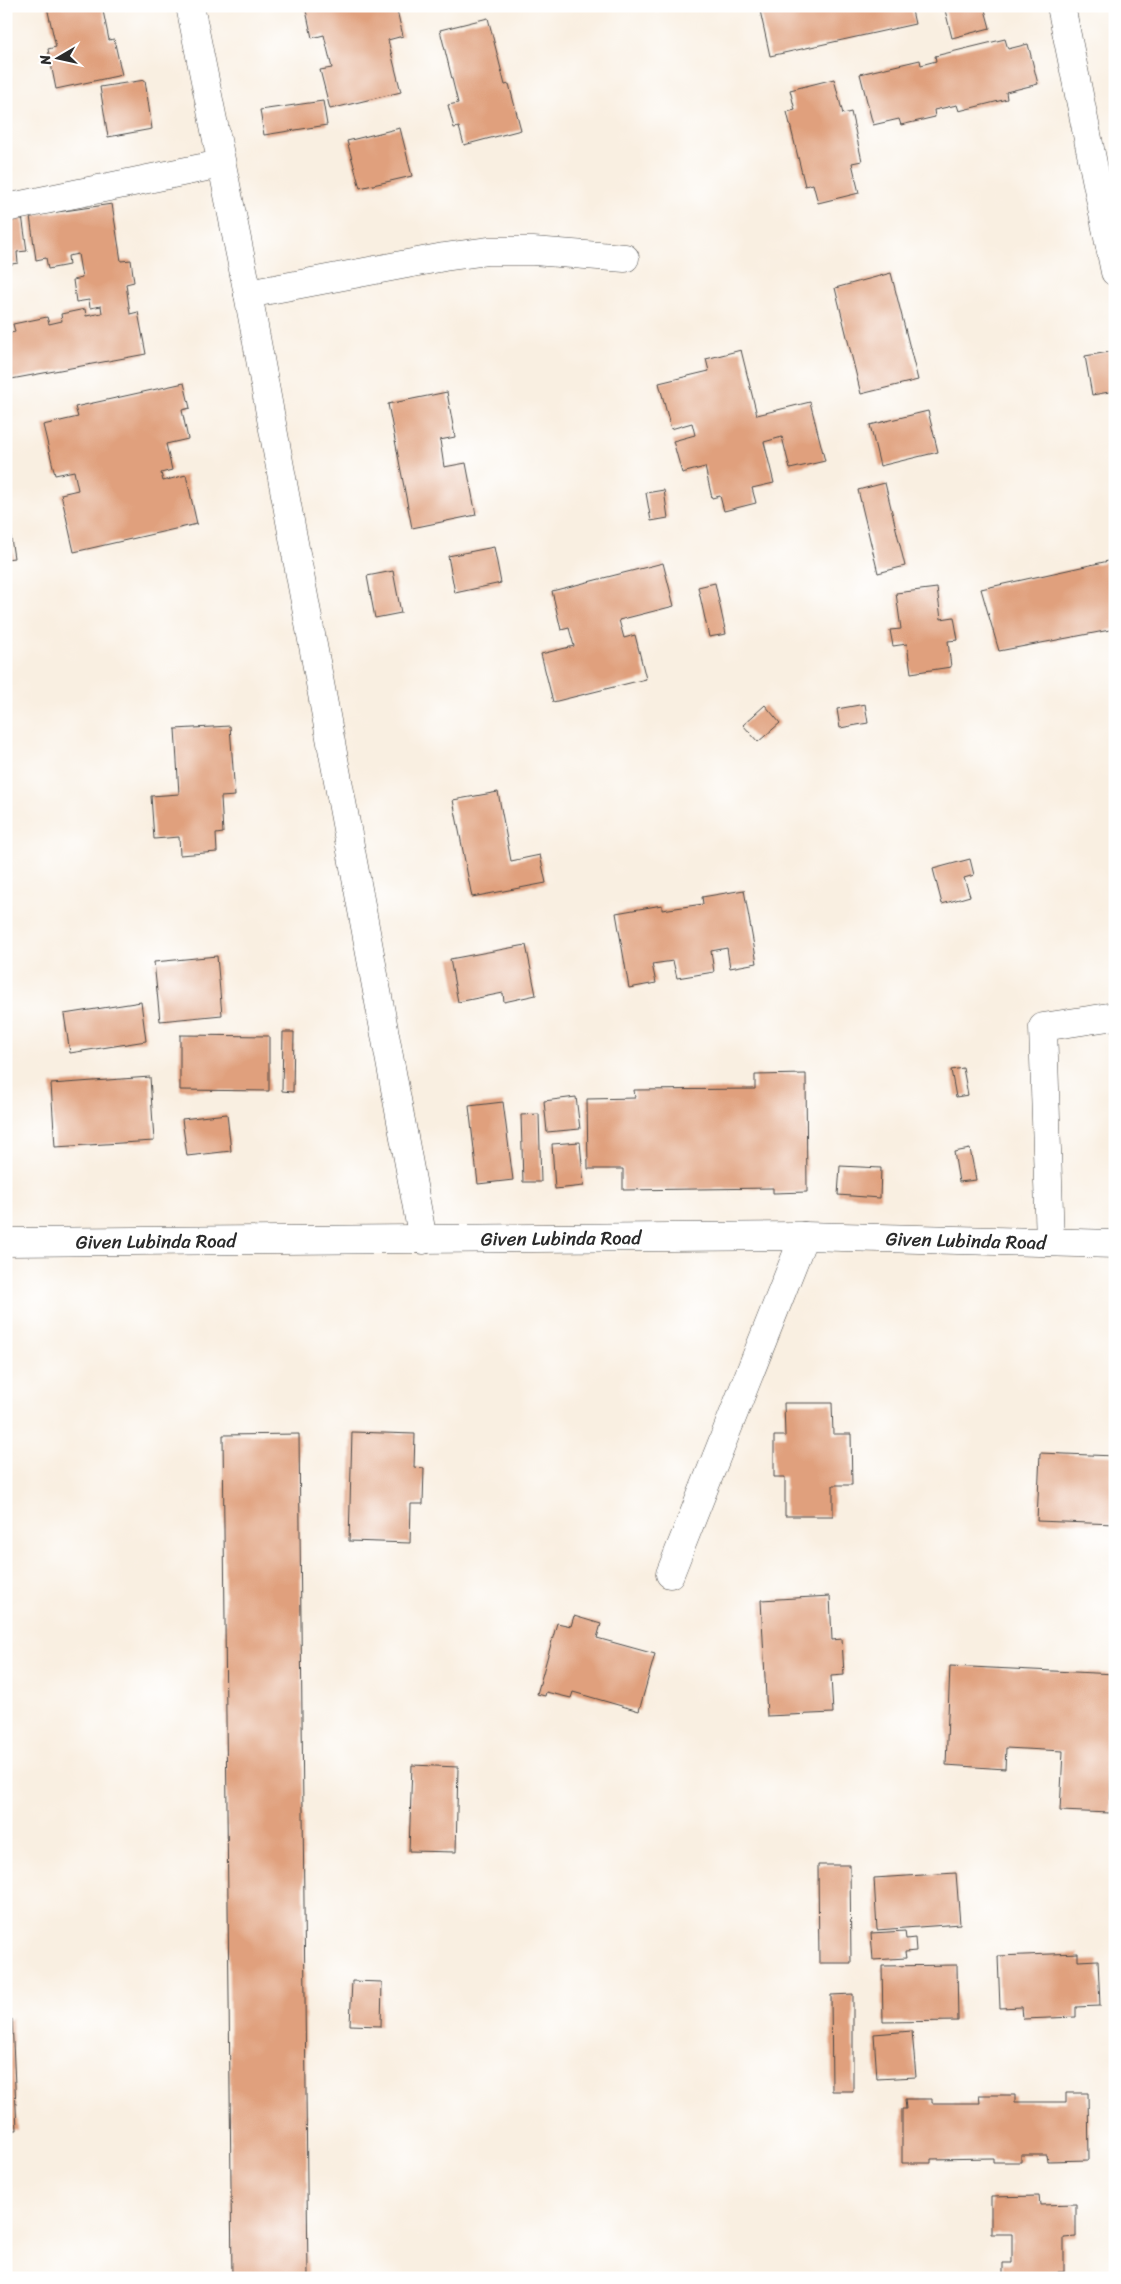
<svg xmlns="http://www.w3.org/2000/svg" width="1121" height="2284" font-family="Sriracha,sans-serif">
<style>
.building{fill:#e0a07d}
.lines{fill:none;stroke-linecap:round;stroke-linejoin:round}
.minor-casing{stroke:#4a4846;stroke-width:29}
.minor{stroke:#fff;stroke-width:28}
.labels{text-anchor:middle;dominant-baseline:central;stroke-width:5;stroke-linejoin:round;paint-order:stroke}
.street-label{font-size:19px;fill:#2b2b2b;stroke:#fff}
</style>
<rect width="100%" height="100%" fill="#fff"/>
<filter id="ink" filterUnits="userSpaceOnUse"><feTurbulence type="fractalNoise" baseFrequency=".02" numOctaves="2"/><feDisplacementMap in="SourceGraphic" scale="10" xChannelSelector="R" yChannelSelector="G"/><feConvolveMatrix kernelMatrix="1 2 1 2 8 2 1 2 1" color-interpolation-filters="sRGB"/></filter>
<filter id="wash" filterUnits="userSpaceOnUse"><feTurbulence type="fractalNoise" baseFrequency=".0096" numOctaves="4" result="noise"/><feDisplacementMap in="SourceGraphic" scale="20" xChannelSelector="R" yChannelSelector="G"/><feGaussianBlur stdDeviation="1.12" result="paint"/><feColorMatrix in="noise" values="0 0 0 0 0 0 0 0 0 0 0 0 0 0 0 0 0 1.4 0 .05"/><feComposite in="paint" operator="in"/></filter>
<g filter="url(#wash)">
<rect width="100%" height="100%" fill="#f9efe1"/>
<g id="blocks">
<path class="building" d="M102 6 109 40 114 39 122 75 56 89 48 49 56 47 47 7Z
M305 6H396L403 36 388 40 401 92 330 109 320 70 332 68 324 35 312 38Z
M759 6H911L915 24 770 56Z
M944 6H984L990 28 952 38Z
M488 18 505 85 509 84 521 130 464 145 459 127 454 128 448 105 458 103 440 30Z
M1005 39 1008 49 1028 44 1038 84 1006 92 1007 99 959 111 957 105 934 110 935 117 901 125 899 119 873 125 860 74 920 60 921 65 936 61 935 56Z
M834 79 843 114 851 112 862 161 852 163 859 193 818 203 813 184 805 186 787 112 795 110 790 90Z
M145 80 152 129 108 137 100 87Z
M323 101 327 125 264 135 260 110Z
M400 128 412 176 360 188 347 141Z
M112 204 121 261 131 260 134 282 126 284 130 314 138 312 146 354 6 380V334L15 332 13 324 47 317 49 324 62 321 61 314 85 309 86 316 102 313 101 306 90 308 89 300 76 302 73 280 82 278 78 254 68 256 69 265 48 269 46 258 36 260 30 216Z
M22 215 27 251 17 252 18 263 6 265V217Z
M891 273 918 380 861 394 835 288Z
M741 350 757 415 810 402 825 461 790 469 782 437 764 442 774 483 752 488 756 503 724 511 720 496 712 498 705 467 682 473 673 441 695 435 692 423 671 429 659 383 709 371 706 359Z
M1115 351V391L1092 395 1085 356Z
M184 383 190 408 182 410 188 439 166 444 172 470 161 473 163 481 186 475 197 524 74 552 61 494 78 490 74 471 55 475 43 425 78 417 75 407Z
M447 392 455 437 440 440 444 467 466 463 476 515 412 528 388 404Z
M928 411 938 452 880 466 870 425Z
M885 483 905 566 878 573 858 490Z
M664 490 668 518 651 521 646 493Z
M9 525 14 558 6 559V526Z
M494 547 501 583 455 593 448 556Z
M1113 560 1115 629 999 651 981 589Z
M663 563 674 606 619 620 624 638 635 635 646 679 553 702 541 654 574 646 569 628 561 630 552 591Z
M393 571 401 613 375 618 367 576Z
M715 583 726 634 709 637 698 587Z
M937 588 941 619 954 617 958 640 948 641 951 667 911 673 907 644 893 646 890 630 901 629 896 593Z
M865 704 868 723 840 728 837 709Z
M765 705 780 723 758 742 743 725Z
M230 726 235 796 221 797 223 833 216 834 217 852 180 855 179 837 154 839 151 796 179 794 175 729Z
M498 792 511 861 540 855 546 883 472 897 453 800Z
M970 859 974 875 964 878 970 896 942 904 933 869Z
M744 890 757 963 730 968 727 948 711 951 714 972 677 978 673 961 652 964 656 983 629 988 616 913 662 905V910L703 904 702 897Z
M526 945 536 995 504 1002 503 993 458 1002 450 959Z
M217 956 222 1015 160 1021 154 962Z
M141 1002 146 1041 70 1053 64 1014Z
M283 1032H294L293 1092 282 1091Z
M180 1035 269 1036V1091L180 1090Z
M963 1068 968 1095 956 1097 951 1070Z
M806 1074 807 1192 773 1193V1188L623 1190V1169H588L587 1099 635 1098 634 1090 755 1089V1075Z
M150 1077 154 1141 55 1147 51 1084Z
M576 1097 580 1129 547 1132 544 1101Z
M503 1102 513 1180 478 1184 469 1106Z
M227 1114 231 1151 187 1156 182 1119Z
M539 1114 541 1182H523L521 1115Z
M580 1142 584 1186 555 1189 552 1144Z
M970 1149 976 1180 959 1182 954 1152Z
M840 1166 881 1168 880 1198 838 1195Z
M784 1403H832L833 1434H851L852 1485H833V1516H785V1477H774V1436H785Z
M352 1432 415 1434 414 1467 424 1468 423 1504H411L410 1543 349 1541Z
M299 1434 308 2278H232L223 1435Z
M1040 1453 1115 1456V1524L1037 1521Z
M830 1596 832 1640 842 1639 844 1675 831 1676 833 1713 767 1716 761 1600Z
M574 1616 601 1624 597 1638 655 1654 639 1711 573 1692 571 1698 546 1692 545 1696 537 1694 557 1623 571 1626Z
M950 1666 1115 1674 1110 1813 1060 1811 1063 1751 1006 1748 1005 1769 946 1765Z
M412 1765 458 1767 456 1852 409 1851Z
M818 1865H850L851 1963H819Z
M956 1873 960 1924 877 1930 874 1878Z
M905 1931 906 1939 915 1938 916 1951 905 1952 906 1958 873 1960 871 1933Z
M1078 1953V1961L1098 1960 1100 2006 1076 2007V2017L1023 2019 1022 2007 1000 2008 998 1956Z
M957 1965 958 2021 883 2022 882 1966Z
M352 1981 382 1982 381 2026 350 2025Z
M853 1994V2091H832L831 1995Z
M12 2019 17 2130H6V2020Z
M912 2031 916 2077 877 2079 874 2034Z
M1066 2093H1088L1089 2160 1048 2161 1047 2155H1021V2162H993V2158L931 2159V2163H902V2109H906L905 2099H932V2103H980L979 2095H1015V2102H1066Z
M1039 2196 1040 2205 1076 2204V2237L1064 2238V2272H1058V2278H1003V2263H1012V2234H991V2197Z"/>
</g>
</g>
<g filter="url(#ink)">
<use href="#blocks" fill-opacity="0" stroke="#4a4846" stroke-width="1"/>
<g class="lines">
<defs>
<g id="minor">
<path d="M190 6 248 294 423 1240"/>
<path d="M1061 6 1115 272"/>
<path d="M6 208 221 164"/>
<path d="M248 294 444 257 488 251H533L625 258"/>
<path id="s1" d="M6 1242 804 1236 1115 1244"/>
<path d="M1050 1242 1043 1027 1115 1016"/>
<path d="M670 1574 804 1236"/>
</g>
</defs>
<use href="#minor" class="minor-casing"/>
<use href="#minor" class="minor"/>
</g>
</g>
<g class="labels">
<g class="street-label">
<text stroke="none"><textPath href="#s1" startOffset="555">Given Lubinda Road</textPath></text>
<text stroke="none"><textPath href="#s1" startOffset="960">Given Lubinda Road</textPath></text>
<text stroke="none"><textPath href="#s1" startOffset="150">Given Lubinda Road</textPath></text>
</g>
</g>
<rect width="1121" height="2284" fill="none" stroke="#fff" stroke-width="25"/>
<g transform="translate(58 58) rotate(261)" stroke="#ffffff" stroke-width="4" paint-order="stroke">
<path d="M0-4L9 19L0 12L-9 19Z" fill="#2b2b2b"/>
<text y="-8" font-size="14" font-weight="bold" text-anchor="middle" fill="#2b2b2b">N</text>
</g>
</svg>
